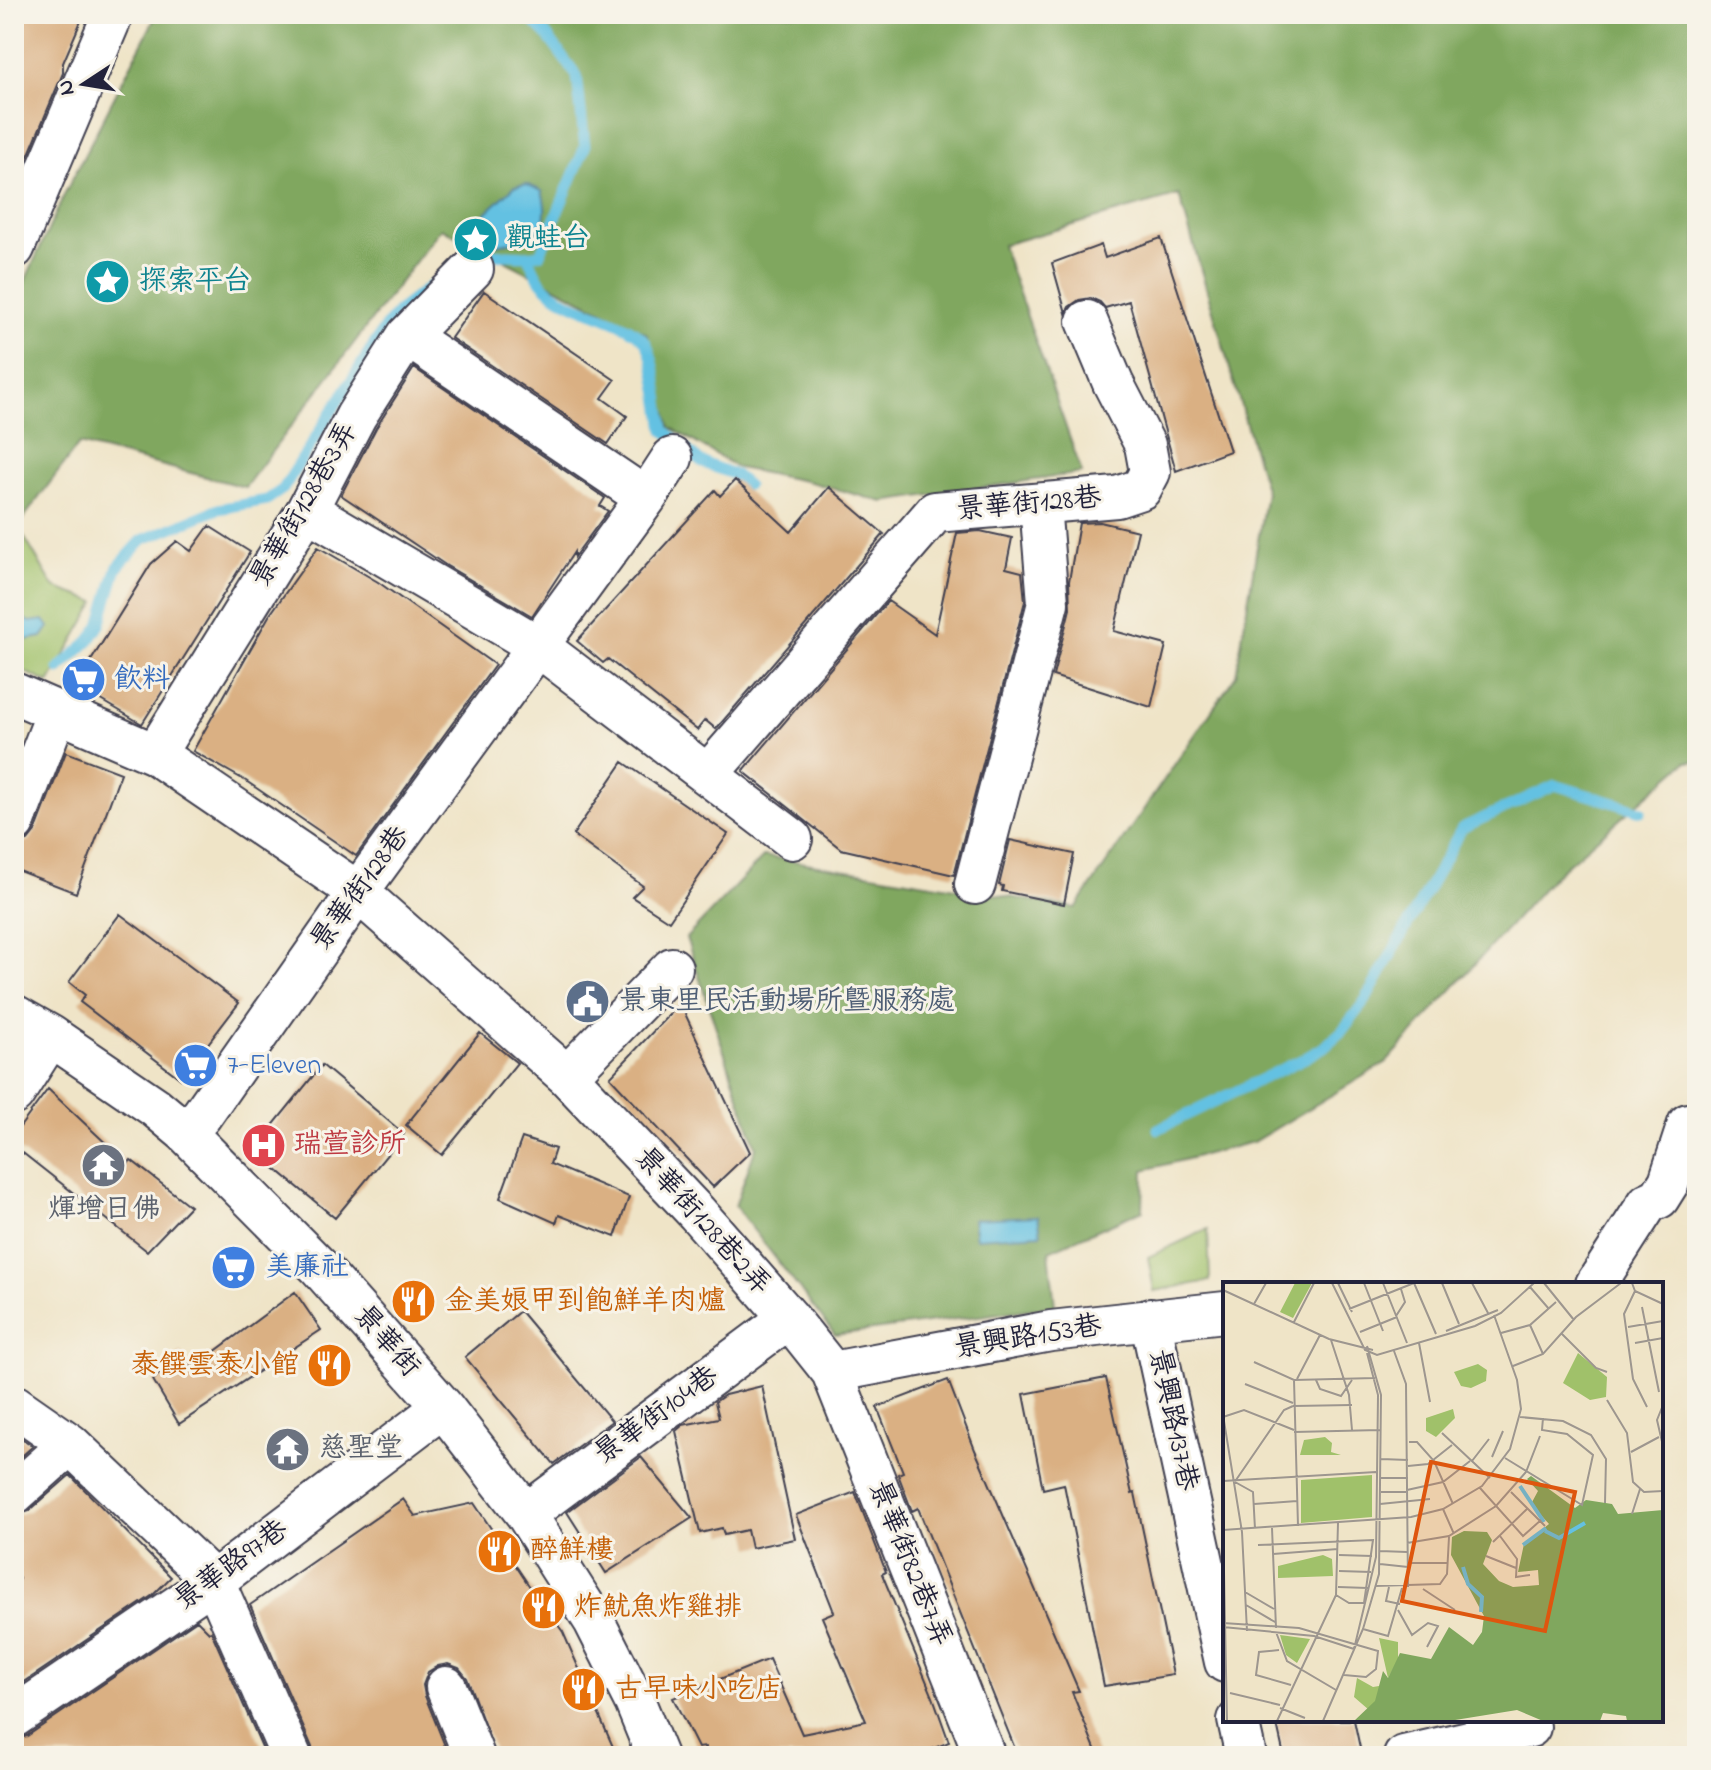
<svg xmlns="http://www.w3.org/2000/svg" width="1711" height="1770" font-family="'Indie Flower','LXGW WenKai TC',sans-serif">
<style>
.green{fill:#a0c16a;stroke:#617252;stroke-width:2}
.forest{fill:#80a75e;stroke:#51644c;stroke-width:2}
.water{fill:#64c1e2;stroke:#43728e;stroke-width:2}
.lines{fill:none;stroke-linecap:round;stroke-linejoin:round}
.stream{stroke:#64c1e2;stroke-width:11}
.building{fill:#dab083}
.minor-casing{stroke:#413f50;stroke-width:44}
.minor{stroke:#fff;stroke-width:40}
.labels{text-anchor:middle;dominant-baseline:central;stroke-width:6;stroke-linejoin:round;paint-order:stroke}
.culture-label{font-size:28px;fill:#0d838f;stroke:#f7f3e8;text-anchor:start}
.street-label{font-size:28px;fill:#22223b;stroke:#f7f3e8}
.shop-label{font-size:28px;fill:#366cbe;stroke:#f7f3e8;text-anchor:start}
.service-label{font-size:28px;fill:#4e5e75;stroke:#f7f3e8;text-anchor:start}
.health-label{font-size:28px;fill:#be3a42;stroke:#f7f3e8;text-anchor:start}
.worship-label{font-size:28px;fill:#5b616d;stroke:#f7f3e8}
.food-label{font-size:28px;fill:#c56008;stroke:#f7f3e8;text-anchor:start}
.inset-river{fill:none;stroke:#64c1e2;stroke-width:4}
.inset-road{fill:none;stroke:#9d968f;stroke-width:2}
.view{fill:#de560e;fill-opacity:0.15;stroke:#de560e;stroke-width:4}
.inset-edge{fill:none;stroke:#22223b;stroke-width:4}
</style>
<rect width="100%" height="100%" fill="#f7f3e8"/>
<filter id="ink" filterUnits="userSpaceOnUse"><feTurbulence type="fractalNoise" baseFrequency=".0125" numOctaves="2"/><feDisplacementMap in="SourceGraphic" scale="16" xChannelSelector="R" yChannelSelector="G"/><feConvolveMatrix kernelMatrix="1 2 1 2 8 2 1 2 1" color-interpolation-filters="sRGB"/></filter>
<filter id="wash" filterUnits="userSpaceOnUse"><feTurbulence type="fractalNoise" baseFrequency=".006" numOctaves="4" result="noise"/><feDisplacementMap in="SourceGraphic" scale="32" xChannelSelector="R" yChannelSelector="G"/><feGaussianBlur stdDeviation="1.8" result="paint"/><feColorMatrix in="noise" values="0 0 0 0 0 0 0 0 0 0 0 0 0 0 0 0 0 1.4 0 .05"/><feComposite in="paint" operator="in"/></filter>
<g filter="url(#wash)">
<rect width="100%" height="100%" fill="#efe4c7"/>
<path class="green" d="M14 527 20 530 54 587 96 602 49 683 14 667Z
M1208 1229 1210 1281 1154 1291 1148 1257Z"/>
<path class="forest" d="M157 14H1697V761L1686 762 1553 877 1387 1062 1253 1142 1144 1170 1143 1210 1049 1251 1055 1306 835 1335 735 1206 756 1147 686 938 764 856 1076 908 1236 675 1266 492 1179 195 1002 245 1082 473 883 502 810 482 738 468 670 427 647 334 441 228 245 487 79 444 14 531V305L65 193Z"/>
<path class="water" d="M526 184 542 191C554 234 531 239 496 245L478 233 477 221 515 186Z
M14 601 18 603 19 616 30 622 44 620 49 627 42 637 25 640 14 634Z
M1038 1216 1041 1234 976 1238 973 1219Z"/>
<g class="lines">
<path class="stream" d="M526 14 546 34 577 76 585 147 540 254 527 256
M475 258 488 254 527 256C532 264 536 276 542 283 568 313 618 314 644 340 655 352 661 412 664 430L701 462 735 475 747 485
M59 669 90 640 100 625 117 568 142 540 218 509 267 500 283 489 385 327 400 309 430 286
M1158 1129 1305 1058 1324 1047 1342 1031 1365 1001 1462 828 1555 785 1641 811"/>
</g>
<g id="blocks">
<path class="building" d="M14 14H84L63 63V73L29 154 14 180Z
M1161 238 1230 451 1176 471 1129 301 1105 308 1100 302 1091 298 1079 300 1069 307 1066 313 1052 263 1101 245 1105 258Z
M484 291 615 380 602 398 627 416 608 444 451 338Z
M414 368 605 498 600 506 608 511 574 557V552L532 616 447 566 341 495 376 428Z
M735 480 791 532 829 487 884 534 716 729 705 720 697 730 608 659 603 663 577 641 715 490 720 496Z
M1100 522 1138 531 1114 631 1166 645 1151 707 1053 676 1070 609 1069 581 1079 523Z
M209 526 250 552 142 724 76 685 151 564 177 541 191 551Z
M980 531 1012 538 1006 568 1022 572 1025 601 954 875 841 849 743 771 888 601 935 634 957 533Z
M318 547 378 582 495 665 356 856 246 781 193 751 269 616Z
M66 752 121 773 76 893 14 869V845L28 841 35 832Z
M623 762 728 834 669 921 632 897 643 886 573 835Z
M1010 840 1074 854 1064 904 1002 891 1003 886 999 885Z
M120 914 239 1003 181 1079 80 1002 85 995 69 982Z
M680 1003 750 1152 713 1187 610 1077Z
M480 1033 517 1063 442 1155 406 1125Z
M322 1065 404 1134 335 1218 253 1150Z
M48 1089 128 1164 131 1160 190 1206 147 1251 14 1146V1135Z
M522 1138 555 1149 550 1164 629 1197 615 1237 559 1215 556 1223 500 1198Z
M295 1292 321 1330 179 1424 153 1380 181 1352 191 1369Z
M520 1311 612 1421 554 1464 465 1357Z
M1106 1378 1132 1494 1135 1493 1173 1675 1104 1686 1064 1484 1043 1489 1024 1394Z
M948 1380 975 1450 1079 1691 1072 1692 1098 1756H1018L918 1508 912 1511 898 1474 903 1472 877 1407Z
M762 1386 795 1539 751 1548 747 1530 724 1535 722 1528 700 1533 676 1431 683 1425 719 1418 715 1402 725 1395Z
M14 1433 33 1446 14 1463Z
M641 1457 692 1518 606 1573 567 1512Z
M70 1475 171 1577 153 1595 14 1689V1587L19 1579 14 1567V1516L29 1511Z
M855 1492 886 1572 882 1574 933 1697 949 1742 916 1756H707L705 1747 698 1748 673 1698 769 1659 802 1734 866 1721 822 1617 834 1612 796 1515Z
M403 1499 415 1516 474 1503 528 1584 563 1632 617 1756H496L467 1678 459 1668 448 1664 438 1666 428 1672 423 1685 425 1696 449 1756H314L312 1747 250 1605Z
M197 1620 209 1632 211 1631 266 1756H21L14 1745V1740L27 1736Z
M1276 1720H1354L1360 1748 1314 1756H1284Z"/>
</g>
</g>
<g filter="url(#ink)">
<use href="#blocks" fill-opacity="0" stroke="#413f50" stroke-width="2"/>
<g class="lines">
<defs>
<path id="minor" d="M14 248 113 14
M646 498 672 458
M307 510 538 646 792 839
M14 693 155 754 358 892 567 1076 697 1213 789 1318 832 1372 985 1756
M155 754 307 510 356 416 407 336 473 269
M708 774 935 512 1117 497 1141 489 1150 472 1145 445 1113 383 1087 321
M14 823 57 712
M975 884 1048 603 1040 504
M14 1015 51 1036 155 1107 185 1132 319 1267 443 1407 526 1514 594 1621 635 1702 657 1756
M567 1076 672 968
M14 1094 51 1036
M185 1132 201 1116 358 892 646 498 407 336
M1596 1284 1648 1203 1659 1198 1669 1182 1688 1124
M1150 1319 1225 1662
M832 1372 1051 1331 1225 1312
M14 1405 70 1444 214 1581 291 1756
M14 1494 70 1444
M526 1514 789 1318
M446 1687 474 1756
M14 1717 214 1581 443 1407
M1238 1720 1246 1756
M1404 1756 1530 1727"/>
</defs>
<use href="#minor" class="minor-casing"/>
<use href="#minor" class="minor"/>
</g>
</g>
<defs>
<symbol id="sight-disc" viewBox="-11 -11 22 22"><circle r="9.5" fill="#0f9aa8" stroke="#f7f3e8"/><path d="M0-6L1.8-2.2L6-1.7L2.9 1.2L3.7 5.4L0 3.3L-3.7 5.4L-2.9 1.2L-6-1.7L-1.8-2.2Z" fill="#fff"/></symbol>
<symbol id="supermarket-disc" viewBox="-11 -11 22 22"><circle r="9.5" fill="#3f7fe0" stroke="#f7f3e8"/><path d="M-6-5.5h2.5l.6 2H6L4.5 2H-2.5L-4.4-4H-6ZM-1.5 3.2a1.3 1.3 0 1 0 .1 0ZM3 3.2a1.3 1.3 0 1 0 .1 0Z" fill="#fff"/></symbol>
<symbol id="civic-disc" viewBox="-11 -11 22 22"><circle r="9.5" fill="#5c6f8a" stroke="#f7f3e8"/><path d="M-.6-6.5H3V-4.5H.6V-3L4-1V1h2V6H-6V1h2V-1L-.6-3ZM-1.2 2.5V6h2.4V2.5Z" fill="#fff"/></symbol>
<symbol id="hospital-disc" viewBox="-11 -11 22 22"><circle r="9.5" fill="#e0444e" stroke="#f7f3e8"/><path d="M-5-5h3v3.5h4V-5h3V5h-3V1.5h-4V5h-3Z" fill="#fff"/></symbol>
<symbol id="temple-disc" viewBox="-11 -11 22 22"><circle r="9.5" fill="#6b7280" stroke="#f7f3e8"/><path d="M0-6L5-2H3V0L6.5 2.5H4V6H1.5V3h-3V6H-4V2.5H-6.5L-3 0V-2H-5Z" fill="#fff"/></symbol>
<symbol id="restaurant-disc" viewBox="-11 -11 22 22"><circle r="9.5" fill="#e8710a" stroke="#f7f3e8"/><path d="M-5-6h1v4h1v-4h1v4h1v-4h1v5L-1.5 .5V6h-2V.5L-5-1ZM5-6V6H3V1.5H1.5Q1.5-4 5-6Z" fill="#fff"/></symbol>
</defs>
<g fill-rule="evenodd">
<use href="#sight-disc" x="450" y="214" width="51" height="51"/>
<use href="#sight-disc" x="82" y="256" width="51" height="51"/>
<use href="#supermarket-disc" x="58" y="654" width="51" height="51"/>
<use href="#civic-disc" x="562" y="976" width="51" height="51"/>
<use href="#supermarket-disc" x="170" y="1040" width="51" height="51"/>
<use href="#hospital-disc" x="238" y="1120" width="51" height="51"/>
<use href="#temple-disc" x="78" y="1140" width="51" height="51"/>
<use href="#supermarket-disc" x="208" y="1242" width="51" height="51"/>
<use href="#restaurant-disc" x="388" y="1276" width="51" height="51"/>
<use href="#restaurant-disc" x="304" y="1340" width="51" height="51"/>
<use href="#temple-disc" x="262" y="1424" width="51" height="51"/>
<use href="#restaurant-disc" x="474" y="1526" width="51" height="51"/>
<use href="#restaurant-disc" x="518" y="1582" width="51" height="51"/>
<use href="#restaurant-disc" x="558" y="1664" width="51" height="51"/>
</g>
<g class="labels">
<g class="culture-label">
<text x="506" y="239">觀蛙台</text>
<text x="139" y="282">探索平台</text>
</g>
<g class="street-label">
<text transform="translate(305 505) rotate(-60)">景華街128巷3弄</text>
<text transform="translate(1029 505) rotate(-5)">景華街128巷</text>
<text transform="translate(361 889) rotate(-54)">景華街128巷</text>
<text transform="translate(702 1222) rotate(48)">景華街128巷2弄</text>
<text transform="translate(1028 1338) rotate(-9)">景興路153巷</text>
<text transform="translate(386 1342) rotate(49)">景華街</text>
<text transform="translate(657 1416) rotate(-36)">景華街104巷</text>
<text transform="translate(1172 1420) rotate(78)">景興路137巷</text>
<text transform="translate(909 1564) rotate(68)">景華街82巷7弄</text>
<text transform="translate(232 1566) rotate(-36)">景華路97巷</text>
</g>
<g class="shop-label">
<text x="114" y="680">飲料</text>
<text x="227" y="1066">7-Eleven</text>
<text x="265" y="1268">美廉社</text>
</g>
<g class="service-label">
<text x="619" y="1002">景東里民活動場所暨服務處</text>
</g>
<g class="health-label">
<text x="294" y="1145">瑞萱診所</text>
</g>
<g class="worship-label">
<text x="104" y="1210">煇增日佛</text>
<text x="319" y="1449" text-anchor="start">慈聖堂</text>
</g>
<g class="food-label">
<text x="445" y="1302">金美娘甲到飽鮮羊肉爐</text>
<text x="299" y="1366" text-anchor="end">泰饌雲泰小館</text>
<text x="530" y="1551">醉鮮樓</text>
<text x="574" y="1608">炸魷魚炸雞排</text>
<text x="615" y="1690">古早味小吃店</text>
</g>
</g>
<g transform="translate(1223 1282)">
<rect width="440" height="440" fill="#efe4c7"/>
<path d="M72 1H89L70 36 57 30ZM355 71 384 95 383 115 367 118 340 101ZM255 82 264 88 263 99 248 106 238 104 231 90ZM230 127 232 136 213 155 203 149V136ZM102 155 109 161 108 170 118 173H77L81 158ZM149 193V235L78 241V198ZM100 273 109 277 110 294 55 296V284ZM57 353 87 357 74 381 63 373ZM156 356 175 360V377L165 396ZM134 396 150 405 162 403 161 412 146 428 131 415Z" fill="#a0c16a"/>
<path d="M308 194 352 226 363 218 389 222 395 232 440 228V439H404L403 434 380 431 377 439H320L294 428 226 439H131L152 419 160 389 165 396 177 371 208 377 226 345 250 363 259 350 261 334 228 273 229 255 241 249 264 250 269 258 260 282 276 299 290 305 316 303 315 288 295 290 301 262 326 242 308 222 315 209 304 197Z" fill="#80a75e"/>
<path class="inset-river" d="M297 204 321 240M322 249 336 256 362 241M300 263 323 246M240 285 245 302 259 315 258 330"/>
<path class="inset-road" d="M109 1 142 68 154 73 252 44 278 31 311 1M115 1 129 30M141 1 160 49M160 1 184 61M191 1 213 52M219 1 236 42M249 1 265 31M321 1 351 38M409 1 412 9 440 22M307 5 326 27M0 8 106 57 150 68M412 9 401 32 410 97 424 125M31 22 43 1M419 25 436 110M126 27 191 1M173 34 182 20 178 7M71 40 91 1M307 43 320 72M405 45 440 39M223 49 275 28M137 50 174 35M278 51 307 43 333 20M339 52 373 86 384 90M108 58 126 113 129 148M196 61 207 120M412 61 440 56M171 69 183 102 185 305M31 80 71 98 152 96M290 84 320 72 353 35 398 1M74 97 97 53M71 98 75 244M93 98 97 107 118 114 129 98M22 102 70 121M384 118 404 151 410 200 421 210 440 209M440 123 434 138 440 164M70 124 129 123M0 133 19 250 24 349M0 135 21 128 71 148M297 135 340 139 368 153 383 177 382 221M71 150 157 148M219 151 267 196M186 160H194L211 179 230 222M408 170 436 155M269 175 280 149M282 176 359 223 370 173 344 152 319 148 320 136M158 177 185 178M249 179 266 157M185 184 205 182 229 163M0 192V289M158 196H185M13 198 61 128 70 124M0 199 153 190M12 200 30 210 32 247M257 206 300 254 318 238M184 208 220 200 247 179M158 210H183M288 210 322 244M31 222 74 219M157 222 207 217M220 227 231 252M409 232 417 207M49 246 53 346M0 248 188 235 220 227 259 204 287 167 298 127 294 98 271 33M277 254 294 277 293 295 307 293M270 260 305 226M184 261 226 254 273 224 303 190 317 154M35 263 150 258 141 321H126L113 313M157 269 184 270M50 272 115 267M116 273 149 274M263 274 293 286M185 281H225M157 282 185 285M1 289 4 439M116 289 148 290M152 304 217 302 224 292 226 255M115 305 145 306M166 305 163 319 177 322M200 307 232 328M22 310 51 327M23 323 52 340M175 328 189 353 205 341 215 344 204 365M0 341 76 346 155 369 153 387 143 395 121 393M0 345 91 354 131 367M140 347 165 354 179 306M53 350 64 379 113 408M131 367 153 275 155 113 144 71M56 368 36 370 33 393 68 403M7 411 57 423M57 426 82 436M54 439 113 313 115 241M100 439 140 347 156 292 158 113 144 64"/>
<path class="view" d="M208 180 352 210 322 349 179 319Z"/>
<rect width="440" height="440" class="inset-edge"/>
</g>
<rect width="1711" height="1770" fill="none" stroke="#f7f3e8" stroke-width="48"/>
<g transform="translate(84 84) rotate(258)" stroke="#f7f3e8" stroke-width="6" paint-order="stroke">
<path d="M0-6L14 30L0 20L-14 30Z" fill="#22223b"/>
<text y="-12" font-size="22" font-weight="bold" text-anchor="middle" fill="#22223b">N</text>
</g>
</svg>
